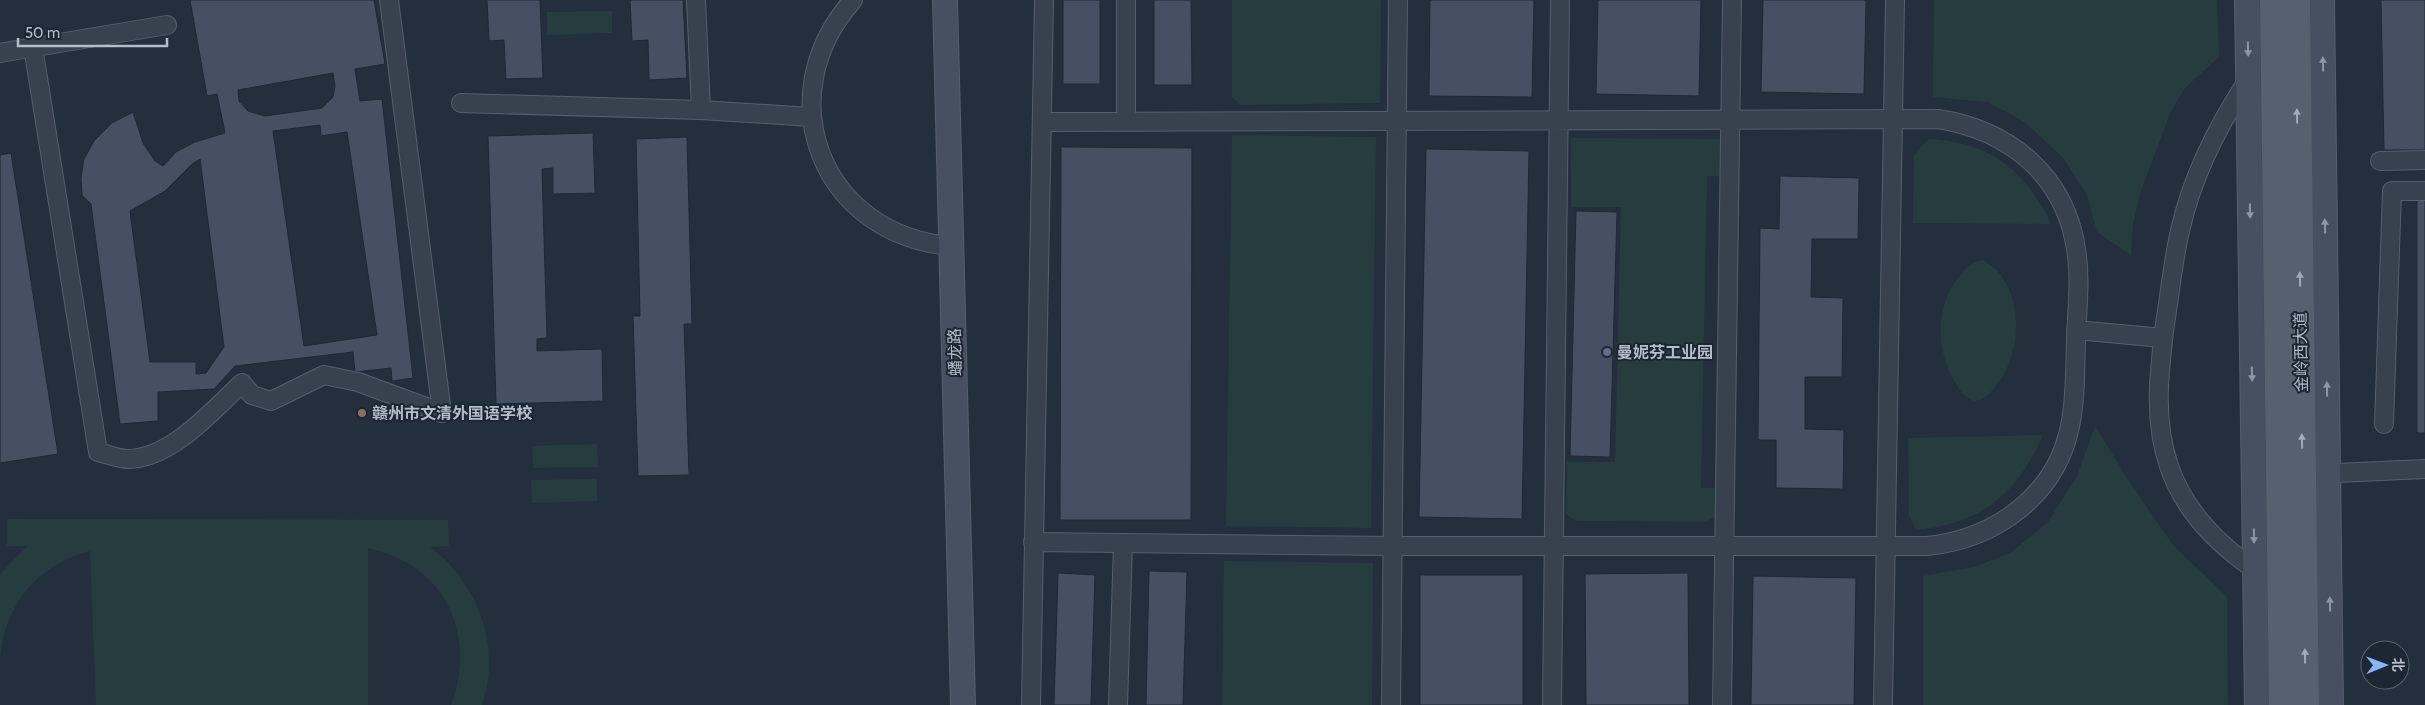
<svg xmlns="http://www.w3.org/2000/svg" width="2425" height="705" font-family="Cabin,'Noto Sans SC',sans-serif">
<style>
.green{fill:#263c3f}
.building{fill:#455162;stroke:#1f2835;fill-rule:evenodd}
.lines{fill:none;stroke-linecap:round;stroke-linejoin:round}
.street-casing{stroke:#565f6c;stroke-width:20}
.secondary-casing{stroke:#565f6c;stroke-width:26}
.primary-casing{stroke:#414a57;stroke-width:30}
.street{stroke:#38414e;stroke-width:18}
.secondary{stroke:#465061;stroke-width:24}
.primary{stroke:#56606e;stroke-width:28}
.oneway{fill:#8e96a5}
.oneway2{fill:#a1aab7}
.service-dot{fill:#5c6f8a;stroke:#1d2633;stroke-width:2}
.education-dot{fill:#8d6e63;stroke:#1d2633;stroke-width:2}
.labels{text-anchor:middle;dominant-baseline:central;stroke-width:4;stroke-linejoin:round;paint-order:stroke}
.street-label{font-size:16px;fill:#b4bcc9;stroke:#1d2633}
.poi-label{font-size:16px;font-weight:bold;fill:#b4bcc9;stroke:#1d2633;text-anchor:start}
</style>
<rect width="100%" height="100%" fill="#242f3e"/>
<path class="green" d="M1232 0H1381L1380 103 1241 105 1232 97Z
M1934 0H2217L2219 57 2185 88 2171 111 2141 191 2133 224 2131 255 2097 232 2087 195 2064 159 2026 123 1988 102 1933 97Z
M612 11V33L547 35V12Z
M1232 135 1376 137 1371 528 1226 526Z
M1571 138 1723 139 1722 176H1707L1701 488H1715V516L1706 522 1576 521 1566 514 1567 462H1615L1621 207H1571Z
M1928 139C1988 141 2026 170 2051 224L1913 223 1914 155Z
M1983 260C2026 284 2024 353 1995 387 1989 394 1984 400 1974 401 1965 397 1959 390 1955 382 1935 350 1935 303 1961 274 1967 267 1974 260 1983 260Z
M2095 426 2129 481 2173 545 2227 597 2228 705H1923V576L1974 567 2010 553 2048 522 2077 476Z
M2043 435C2017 494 1981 524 1916 530L1909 515 1908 438Z
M597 444 598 467 533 468 532 446Z
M597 479V501L532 503 531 480Z
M7 519 448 520 449 546 430 547C478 582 502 648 482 705H451C478 633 444 564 368 548V705H96L90 551C36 565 4 606 0 660V574L27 546H7Z
M1224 561 1373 563 1372 705H1222Z"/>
<path class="building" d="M190 0H374L385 64 355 69 360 101 382 99 413 378 392 381 391 368 355 372 353 352 235 366 214 389 158 392V421L120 424 91 204 82 195 81 178 84 159 94 141 112 123 133 112 143 143 155 161 163 166 176 152 195 142 225 133 217 94 207 96ZM333 73 335 86 333 97 322 108 265 116 248 111 239 101 238 90ZM320 125 321 136 347 132 377 335 304 346 273 131ZM200 159 224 347 206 373 196 374V362H150L130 211 165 191 192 164Z
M487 0H540L543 78 506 79 504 40 489 41Z
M630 0H683L687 78 649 80 648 40 632 41Z
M1063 0H1100V84H1063Z
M1154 0H1191L1192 85H1154Z
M1430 0H1534L1532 97 1429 96Z
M1598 0H1701L1699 96 1596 94Z
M1763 0H1866L1864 94 1761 92Z
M2381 0H2425V150H2384Z
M593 133 595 193 553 194V168L542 169 547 338 537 339V351L602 349 603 401 496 404 488 136Z
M687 137 692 324H684L689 475 638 476 633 316H640L636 139Z
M1061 147 1192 148 1191 520H1060Z
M1426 149 1529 151 1522 519 1419 517Z
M11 153 58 454 0 463V155Z
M1780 176 1859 178 1858 239H1812L1811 297 1843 298 1842 377H1805V429L1844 430 1843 489 1776 488V440H1758L1760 228 1779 229Z
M2417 199H2425V433H2417Z
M1576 211 1617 212 1610 457 1570 456Z
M1149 571 1187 572 1183 705H1146Z
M1058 573 1095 575 1091 705H1054Z
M1688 573 1689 705H1586L1585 574Z
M1420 575H1523V705H1420Z
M1753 576 1856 578 1854 705H1751Z"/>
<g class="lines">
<defs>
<path id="street" d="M696 0 701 110
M853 0C767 97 822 236 952 246
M1126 0V121
M33 47 98 452C107 454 119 459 128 459 171 459 213 410 242 383L252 395 271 401 324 375 358 382 442 413 389 0
M0 53 167 25
M2248 80C2217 127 2192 176 2180 231 2173 261 2170 293 2165 324 2159 372 2153 420 2169 466 2184 511 2216 543 2254 569
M461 103 701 110 812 117
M2380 161 2425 160
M2076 330 2163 338
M2384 424 2392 191H2425
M2315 474 2425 469
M1033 542 1392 546H1927C1995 539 2056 496 2070 426 2076 398 2075 368 2076 339 2077 310 2081 278 2076 249 2065 175 2009 130 1938 119L1043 122
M1031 705 1044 0
M1118 705 1123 543
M1391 705 1398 0
M1552 705 1560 0
M1722 705 1732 0
M1883 705 1895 0"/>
<path id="secondary" d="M945 0 963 705
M2247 0 2257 705
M2322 0 2331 705"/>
<path id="primary" d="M2274 0 2283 705
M2296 0 2305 705"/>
</defs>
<use href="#street" class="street-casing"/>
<use href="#secondary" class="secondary-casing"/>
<use href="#primary" class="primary-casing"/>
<use href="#street" class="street"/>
<use href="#secondary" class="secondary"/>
<use href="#primary" class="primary"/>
</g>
<defs><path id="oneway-solid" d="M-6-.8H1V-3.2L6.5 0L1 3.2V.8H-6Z" transform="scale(1.25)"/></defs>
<g class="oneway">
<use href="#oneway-solid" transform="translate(2248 49) rotate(89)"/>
<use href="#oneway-solid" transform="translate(2323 64) rotate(-91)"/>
<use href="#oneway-solid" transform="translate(2250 211) rotate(89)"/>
<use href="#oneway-solid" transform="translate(2325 226) rotate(-91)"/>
<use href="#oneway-solid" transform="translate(2252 374) rotate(89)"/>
<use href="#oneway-solid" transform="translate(2327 389) rotate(-91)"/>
<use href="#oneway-solid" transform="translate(2254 536) rotate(89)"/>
<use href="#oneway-solid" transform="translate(2330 604) rotate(-91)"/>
</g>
<g class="oneway2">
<use href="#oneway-solid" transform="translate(2297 116) rotate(-91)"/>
<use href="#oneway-solid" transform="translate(2300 279) rotate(-91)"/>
<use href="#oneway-solid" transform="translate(2302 441) rotate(-91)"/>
<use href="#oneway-solid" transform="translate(2305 656) rotate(-91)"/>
</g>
<circle class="service-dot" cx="1607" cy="352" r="5"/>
<circle class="education-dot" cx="362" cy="413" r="5"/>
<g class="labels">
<g class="street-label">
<text transform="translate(955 352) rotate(-91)">蟠龙路</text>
<text transform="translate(2301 352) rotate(-91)">金岭西大道</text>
</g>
<g class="poi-label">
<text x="1617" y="352">曼妮芬工业园</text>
<text x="372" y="413">赣州市文清外国语学校</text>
</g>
</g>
<g transform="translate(2385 665) rotate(89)"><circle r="24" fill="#1d2633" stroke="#59626f"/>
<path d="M0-4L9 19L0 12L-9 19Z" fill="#8ab4f8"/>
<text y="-8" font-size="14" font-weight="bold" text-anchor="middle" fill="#b4bcc9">北</text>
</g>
<path d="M18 38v8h149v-8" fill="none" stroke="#b4bcc9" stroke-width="2.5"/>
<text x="25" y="38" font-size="15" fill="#b4bcc9" stroke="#1d2633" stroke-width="4" paint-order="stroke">50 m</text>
</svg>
